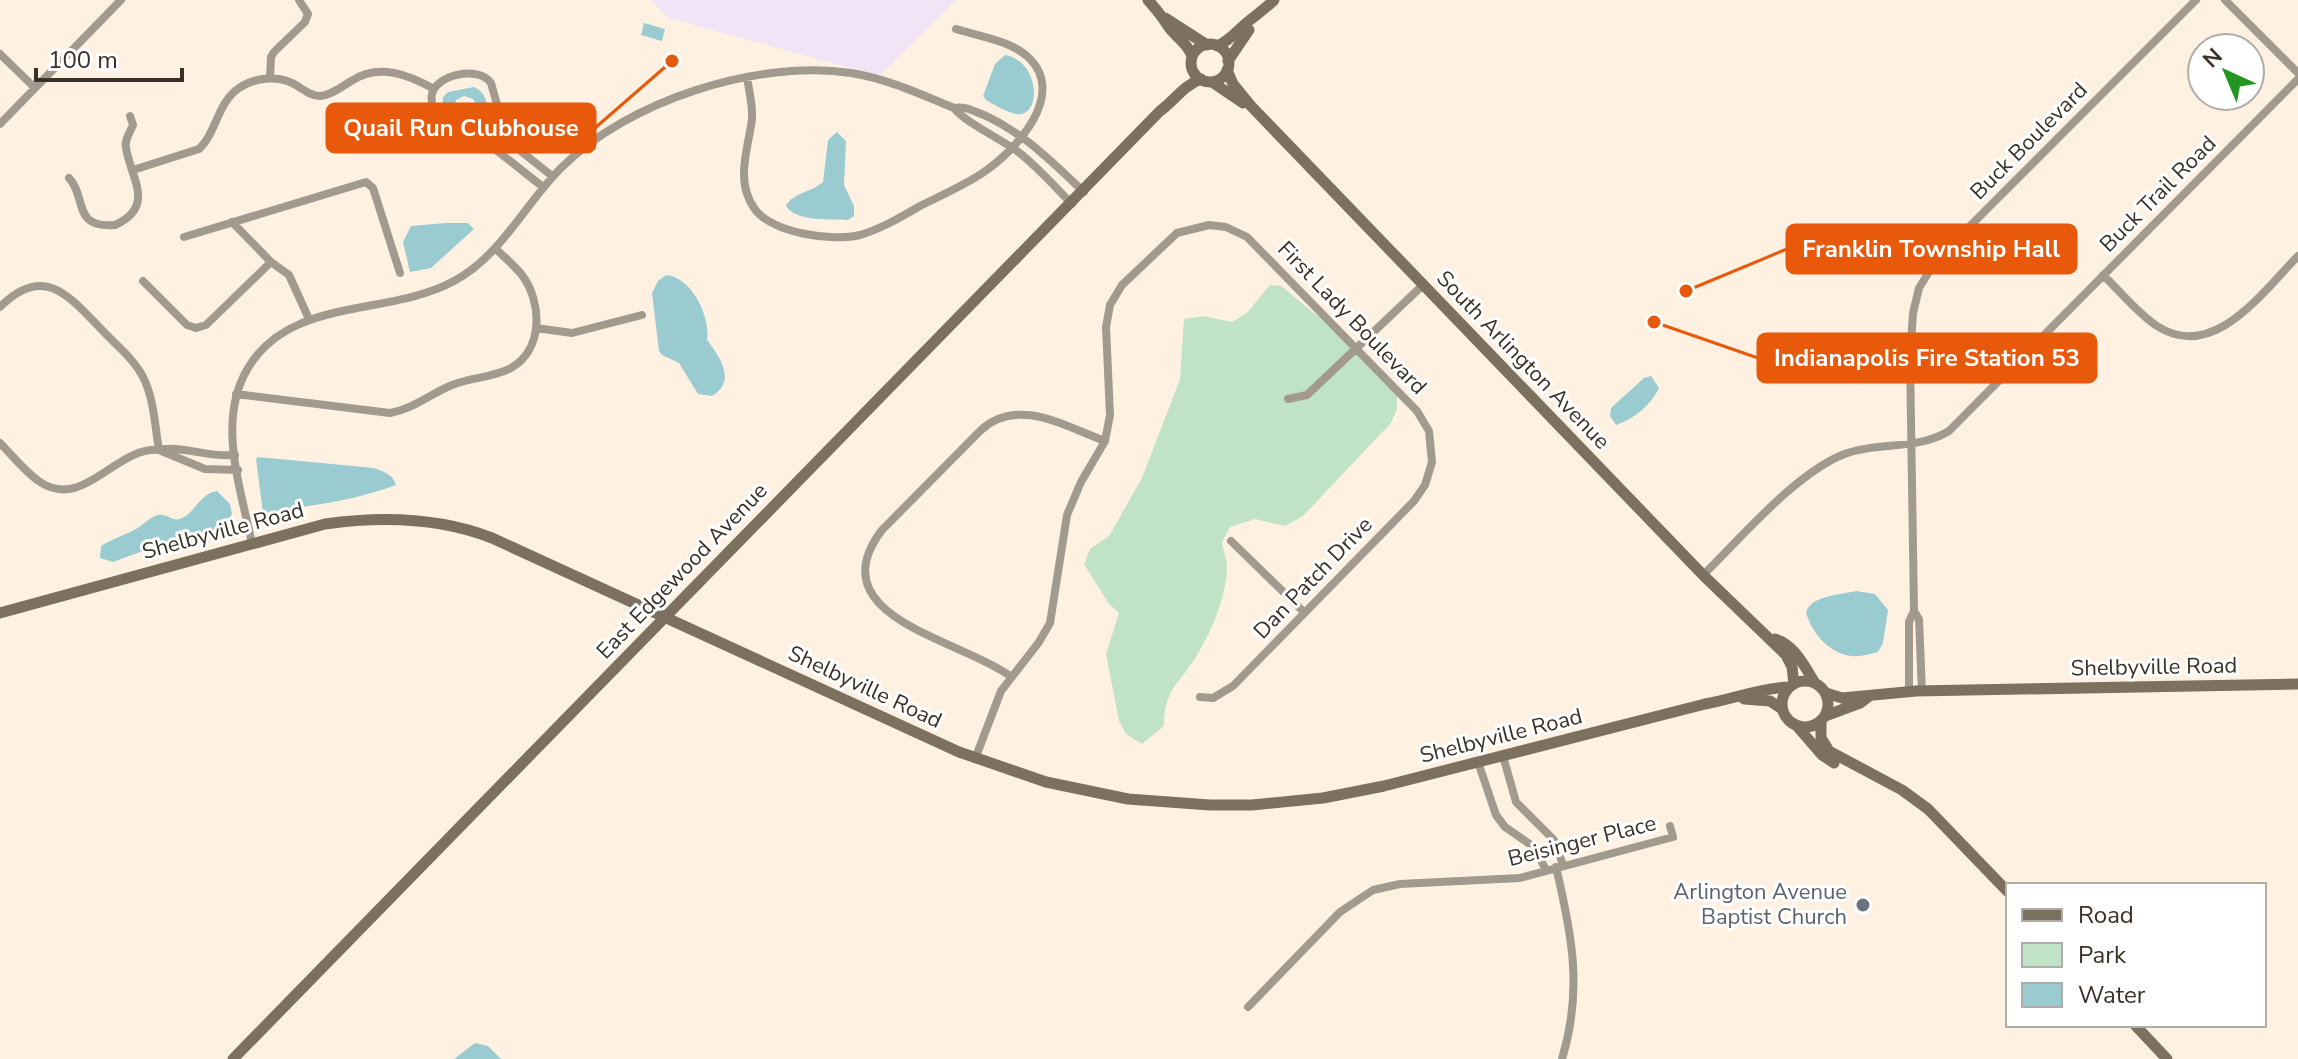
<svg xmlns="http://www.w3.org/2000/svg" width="2298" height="1059" font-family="'Nunito Sans',sans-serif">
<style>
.education{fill:#f3e3f6}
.green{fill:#c0e3c7}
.water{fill:#99cbd0;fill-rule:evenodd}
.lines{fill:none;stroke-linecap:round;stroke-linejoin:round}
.street{stroke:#a29a8f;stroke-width:8}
.secondary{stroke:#7c705f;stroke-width:11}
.worship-dot{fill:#6b7280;stroke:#fff;stroke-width:3}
.labels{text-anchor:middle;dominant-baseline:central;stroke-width:6;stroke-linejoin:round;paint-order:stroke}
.street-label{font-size:22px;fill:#393127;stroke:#fff}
.worship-label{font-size:22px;fill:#5b616d;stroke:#fff;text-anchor:end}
.leader{fill:none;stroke:#e8590c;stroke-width:3}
.callout-dot{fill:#e8590c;stroke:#fff;stroke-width:3}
.callout{fill:#e8590c;stroke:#e8590c;stroke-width:3}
.callout-label{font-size:24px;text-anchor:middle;font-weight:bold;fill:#fff}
</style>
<rect width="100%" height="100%" fill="#fff1e2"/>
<path class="education" d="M650 0H956L883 72 876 75 668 18Z"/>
<path class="green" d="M1270 285 1281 286 1357 348 1397 390V409L1391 423 1303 516 1285 526 1255 519 1230 527 1222 542C1223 550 1227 559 1227 567 1226 597 1213 629 1197 655 1180 684 1164 688 1164 726L1142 744 1126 734 1119 721 1106 654 1119 613 1109 604 1084 564 1090 549 1109 536 1142 478 1180 379 1184 319 1203 316 1232 322 1247 313Z"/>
<path class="water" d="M644 23 665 29 662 41 641 35Z
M1005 55C1041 61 1042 119 1016 114 1006 112 995 105 986 100L983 96 995 64Z
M474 87C494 96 488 120 472 130L453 127C445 122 441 107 443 97L448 92ZM464 96 473 99 476 104 474 114 467 118 460 117 454 108 456 100Z
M837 132 846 141 844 185 854 206V216L848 220C830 219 796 222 786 206 792 193 812 192 823 182L828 140Z
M446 223H468L474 229 431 268 410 272 403 242 411 226Z
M666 275C692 277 711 318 707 340 720 357 737 381 712 396L698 394 679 363 662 355 659 351 652 293 658 281Z
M1651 376 1659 388C1650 406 1635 418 1616 425L1610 416 1611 408 1644 378Z
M258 457 374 468C384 472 393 474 396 485 354 501 308 506 263 513L256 459Z
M217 491 230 504 232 514 225 527 210 534 148 549 113 562 100 558 101 546C112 539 124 535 136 529 143 525 150 517 158 515 167 513 173 523 182 518 197 511 199 494 217 491Z
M1856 591 1875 594 1888 610 1883 643 1878 652C1870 654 1860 657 1852 656 1830 654 1811 633 1806 612 1812 595 1840 595 1856 591Z
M475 1043 488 1046 501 1059H454Z"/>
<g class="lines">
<path class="street" d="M2225 0 2298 73
M0 54 35 88
M747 77C749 91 753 106 752 119 748 150 735 180 754 208 771 233 832 242 860 235 881 229 901 217 920 206 942 195 965 185 984 172 1016 150 1067 95 1029 58 1012 41 979 36 956 29
M270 78 271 57 274 52 305 22 308 14 299 0
M954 108C966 106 973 111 984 115 1024 133 1052 162 1084 192
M0 124 121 0
M133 170 199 149C217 132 217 103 239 88 254 78 276 75 292 83 301 87 309 96 320 96 332 95 342 86 353 80 379 63 409 75 434 89
M69 178C87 197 72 229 115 225 156 206 131 179 126 148 124 141 130 132 133 125L130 116
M543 187 482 139C471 137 460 145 450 140 441 136 439 128 436 119 434 111 430 102 432 94 436 75 478 65 491 83L507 140 552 176
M232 222 271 262 289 275 309 319
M184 237 366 182 373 188 400 273
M2103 275C2120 291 2137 313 2157 326 2214 363 2263 291 2298 256
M143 281 187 325 196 328 206 325 271 262
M0 307C44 263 69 296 102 330 116 345 134 359 143 377 154 398 155 427 159 450 116 446 84 511 40 482 25 472 13 456 0 443
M536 328 572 333 642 315
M236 394 390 413C413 409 430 394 452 385 471 377 492 378 511 368 544 349 542 302 522 275 514 265 504 257 495 248
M1288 399 1307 395 1423 285
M235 455C209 458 183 445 159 450L205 469 238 470
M1231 541 1304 612
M252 544C241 488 216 421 248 368 291 296 388 317 454 281 501 256 524 205 561 168 627 101 758 59 851 73 888 79 920 94 954 108 964 122 1001 139 1017 151 1037 166 1054 186 1072 204
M1703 575C1741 538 1794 475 1842 455 1878 441 1916 451 1949 431L2298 79
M1914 611 1910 357 1913 313 1919 288 1937 259 2196 0
M1010 676C962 640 816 617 882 530L981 430C1018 396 1066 427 1105 441
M1909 691V622L1914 611 1919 619 1922 692
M1503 756 1516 802 1554 840 1563 865
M975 759 1001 691 1039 642 1050 623 1067 515 1081 482 1105 441 1110 415 1106 327 1110 305 1122 285 1177 233 1209 225 1226 227 1247 237 1417 411 1429 431 1432 462 1425 485 1414 501 1233 686 1213 698 1200 697
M1478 762 1496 815 1505 827 1534 847 1546 870
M1556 867C1572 935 1583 990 1562 1059
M1248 1007 1340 912 1373 890 1400 884 1520 878 1673 837 1670 826"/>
<path class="secondary" d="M1148 0C1156 9 1162 16 1168 26 1176 38 1187 42 1192 56
M1165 18 1207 45
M1191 63a19 19 0 1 1 38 0a19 19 0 1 1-38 0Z
M1217 46C1229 41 1234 34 1243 26 1253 17 1264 10 1274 0
M1228 61 1249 30
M1227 70 1233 84 1251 106 1703 575 1786 655 1792 667 1794 684
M1212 82 1243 103
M0 613 325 524C382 516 438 517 492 538L959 752 1046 782 1128 799 1210 805H1252L1323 798 1384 786 1705 704C1733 699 1760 688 1789 687
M1775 639C1795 645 1804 666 1815 683
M1782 704a23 23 0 1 1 46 0a23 23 0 1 1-46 0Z
M1826 693 1842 698 1916 691 2298 684
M1744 699 1770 701 1782 709
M1825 716 1860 703 1868 697
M1821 721V738L1829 751 1902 790 1928 809 2008 892
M1796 725 1822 755 1834 763
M2135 1025 2167 1059
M233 1059 1160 111C1174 101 1184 85 1201 79"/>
</g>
<circle class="worship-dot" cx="1863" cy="905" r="8"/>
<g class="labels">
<g class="street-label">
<text transform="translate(2029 141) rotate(-45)">Buck Boulevard</text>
<text transform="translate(2158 194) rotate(-45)">Buck Trail Road</text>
<text transform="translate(1352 318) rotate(46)">First Lady Boulevard</text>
<text transform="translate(1523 360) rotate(46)">South Arlington Avenue</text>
<text transform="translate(223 531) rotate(-15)">Shelbyville Road</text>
<text transform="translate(682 571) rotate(-46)">East Edgewood Avenue</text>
<text transform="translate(1313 578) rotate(-46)">Dan Patch Drive</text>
<text transform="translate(2154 667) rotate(-1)">Shelbyville Road</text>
<text transform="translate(865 687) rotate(25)">Shelbyville Road</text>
<text transform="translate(1501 736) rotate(-14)">Shelbyville Road</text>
<text transform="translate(1582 841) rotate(-14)">Beisinger Place</text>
</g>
<g class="worship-label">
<text x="1847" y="892">Arlington Avenue<tspan x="1847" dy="25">Baptist Church</tspan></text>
</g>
</g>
<path class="leader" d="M672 61L595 128M1686 291L1787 249M1654 322L1758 358"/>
<g class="callout-dot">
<circle cx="672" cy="61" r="8"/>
<circle cx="1686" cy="291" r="8"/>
<circle cx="1654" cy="322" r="8"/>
</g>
<g class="callout">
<rect x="327" y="104" width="268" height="48" rx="8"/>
<rect x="1787" y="225" width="289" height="48" rx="8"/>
<rect x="1758" y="334" width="338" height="48" rx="8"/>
</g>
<g class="callout-label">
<text x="461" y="136">Quail Run Clubhouse</text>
<text x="1931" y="257">Franklin Township Hall</text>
<text x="1927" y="366">Indianapolis Fire Station 53</text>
</g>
<rect x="2006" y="883" width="260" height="144" fill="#ffffff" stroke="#b0ada9" stroke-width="2"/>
<rect x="2022" y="909" width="40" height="12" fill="#7c705f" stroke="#b0ada9" stroke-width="2"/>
<text x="2078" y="923" font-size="24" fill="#393127">Road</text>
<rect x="2022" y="943" width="40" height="24" fill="#c0e3c7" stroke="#b0ada9" stroke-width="2"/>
<text x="2078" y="963" font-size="24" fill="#393127">Park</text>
<rect x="2022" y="983" width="40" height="24" fill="#99cbd0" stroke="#b0ada9" stroke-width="2"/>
<text x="2078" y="1003" font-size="24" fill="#393127">Water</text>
<g transform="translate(2226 72) rotate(316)"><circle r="38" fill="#ffffff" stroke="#b0ada9" stroke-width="2"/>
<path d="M0-6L14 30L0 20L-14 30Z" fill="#239522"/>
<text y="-12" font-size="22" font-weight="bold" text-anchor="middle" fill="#393127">N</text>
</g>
<path d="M36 68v12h146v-12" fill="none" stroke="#393127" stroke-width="4"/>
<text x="48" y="68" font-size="24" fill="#393127" stroke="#ffffff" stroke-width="6" paint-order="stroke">100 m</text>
</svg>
